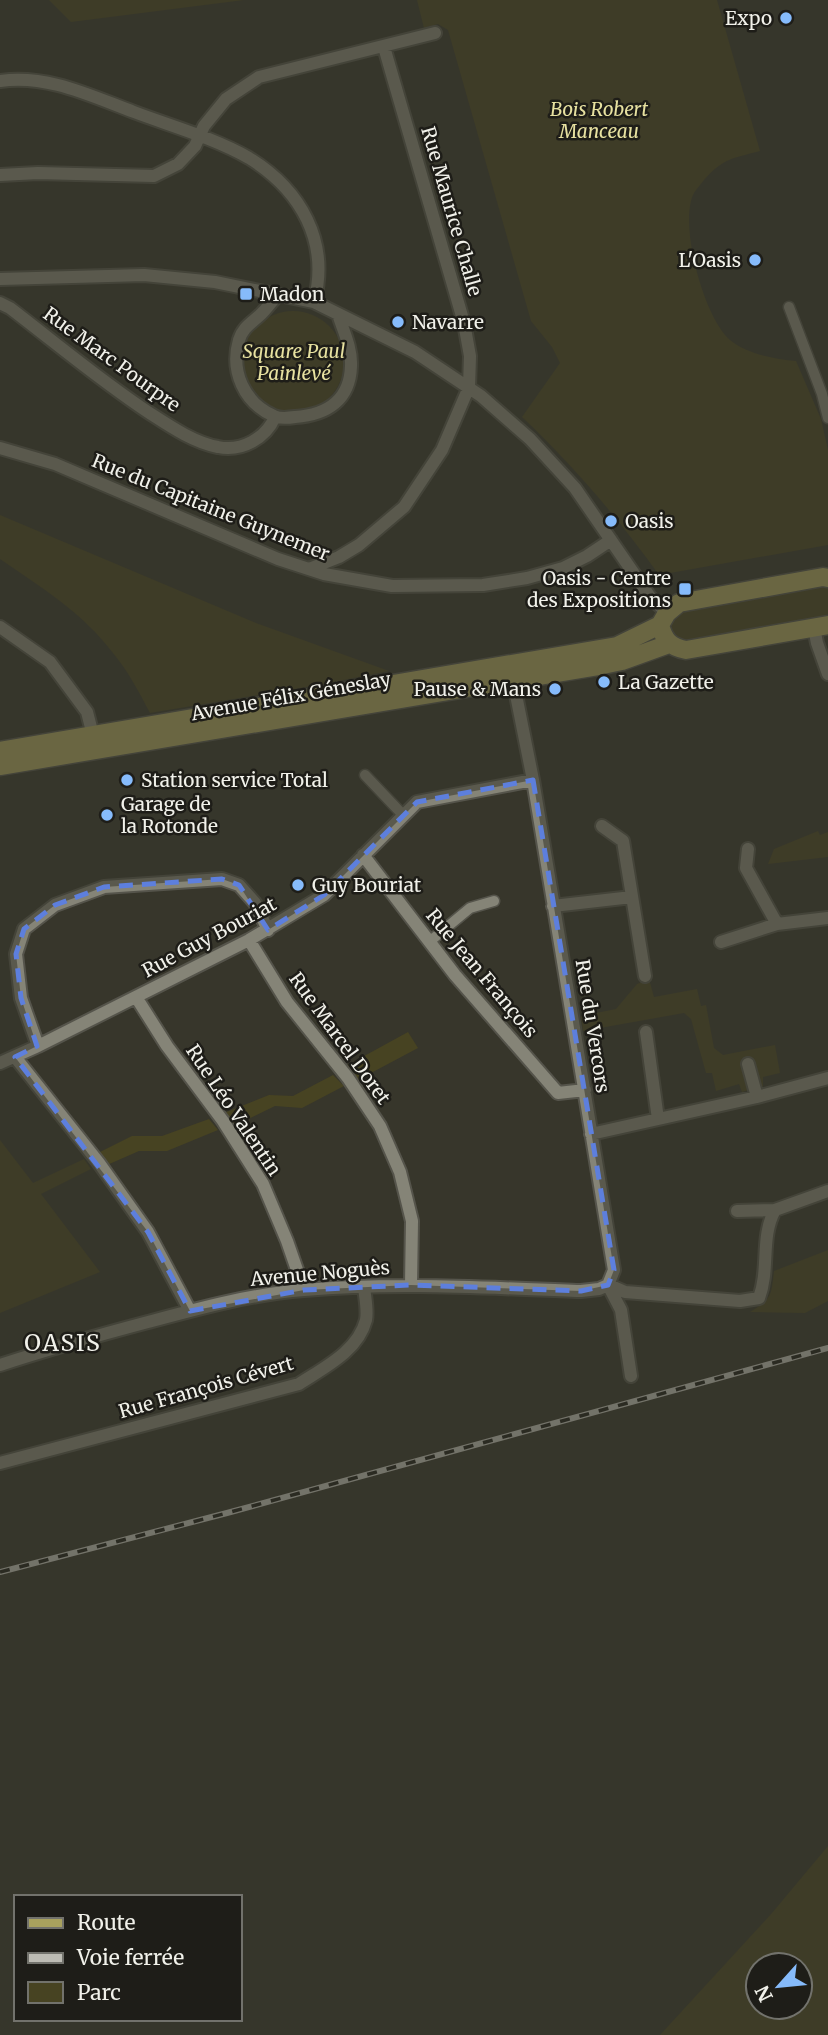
<svg xmlns="http://www.w3.org/2000/svg" width="828" height="2035" font-family="Merriweather,serif">
<style>
.green{fill:#474322;fill-rule:evenodd}
.lines{fill:none;stroke-linecap:round;stroke-linejoin:round}
.pedestrian-casing{stroke:#55544b;stroke-width:13}
.minor-casing{stroke:#55544b;stroke-width:16}
.primary-casing{stroke:#55544b;stroke-width:21}
.pedestrian{stroke:#858477;stroke-width:10}
.minor{stroke:#858477;stroke-width:12}
.primary{stroke:#a8a15e;stroke-width:18}
.rail-casing{stroke:#bdbcb4;stroke-width:6}
.rail{stroke:#1e1d18;stroke-width:3.5;stroke-dasharray:10;stroke-linecap:butt}
.marked{fill:none;stroke:#5d7fdd;stroke-width:5;stroke-dasharray:14 9;stroke-linejoin:round}
.poi-dot{fill:#86bbfb;stroke:#1e1d18;stroke-width:2.5}
.labels{text-anchor:middle;dominant-baseline:central;stroke-width:5;stroke-linejoin:round;paint-order:stroke}
.poi-label{font-size:19px;fill:#f1f1ea;stroke:#1e1d18;text-anchor:start}
.park-label{font-size:19px;font-style:italic;fill:#e7e1a0;stroke:#1e1d18}
.street-label{font-size:19px;fill:#f1f1ea;stroke:#1e1d18}
.quarter-label{font-size:23px;letter-spacing:2px;fill:#f1f1ea;stroke:#1e1d18}
</style>
<rect width="100%" height="100%" fill="#37362b"/>
<path class="green" d="M49 0H244L71 22Z
M417 0H717L760 151C734 158 723 158 704 180 701 184 697 188 694 193 678 223 704 318 730 340 747 354 774 359 796 361L821 419 828 450V545L659 575C618 518 573 465 522 417L560 363 552 347 531 321 448 30 438 24 424 28Z
M242 362a51 51 0 1 1 102 0a51 51 0 1 1-102 0Z
M0 515 256 623 389 671 318 685 150 713C139 692 128 671 113 653 83 613 41 587 0 559Z
M824 584 828 587V614L823 616 688 644 675 639C667 623 669 622 682 610Z
M818 831 820 835 828 832V857L768 864 774 849Z
M649 979 654 997 697 989 701 1006 706 1005 714 1048 723 1055 775 1045 780 1073 763 1077V1086L742 1092 739 1084 716 1091 712 1073H706L691 1019 684 1013 583 1031 581 1016 616 1009 637 984Z
M408 1032 418 1048 356 1081 346 1066Z
M333 1075 344 1086 302 1108 275 1106 234 1126 224 1113 269 1095 293 1096Z
M209 1119 218 1130 167 1151H139L107 1165 98 1153 132 1136H162Z
M0 1140 33 1183 84 1159 91 1169 41 1194 100 1272 0 1313Z
M828 1250V1301L805 1313 750 1312C772 1298 771 1297 774 1271Z
M828 1846V2035H660L772 1913ZM758 1965H800V2007H758Z"/>
<g class="lines">
<defs>
<path id="pedestrian" d="M789 307 822 394 828 418
M365 775 403 815
M429 942 470 908 494 901"/>
<path id="minor" d="M0 81C47 74 91 96 134 112 171 126 214 138 249 158 301 190 330 242 314 302
M0 175 38 173 154 176 178 164 195 146 204 126 226 99 259 77 435 33
M0 279 144 275 215 282 314 302 415 352 481 396 530 439 575 488 650 597 667 613
M277 296C272 301 268 307 263 312 254 322 243 326 239 340 230 371 244 403 274 416 280 419 288 418 295 417 327 415 350 400 351 366 352 348 343 330 338 314
M0 303 10 308C57 344 102 382 151 414 171 427 195 443 218 447 242 452 266 438 275 417
M0 448 55 464 278 559 324 574 392 586 483 585 527 578 563 568 587 556 611 540
M309 569 339 557 359 545 404 507 442 450 469 387 470 356 464 323 384 47
M0 627 50 662 87 712 95 743
M814 628 817 643 828 674
M512 675 533 780 614 1270 608 1285 621 1310 631 1376
M602 826 623 841 645 976
M748 849 746 868 777 924 828 918
M363 855 455 975 558 1093 585 1090
M553 906 632 897
M249 940 287 1002 348 1078 380 1126 400 1172 412 1221 411 1285
M721 942 777 924
M136 997 167 1046 223 1121 263 1184 287 1241 304 1290
M646 1032 658 1119
M38 1046 21 998 16 954 24 929 55 905 104 887 222 879 239 885 255 903 268 930
M15 1057 99 1163 148 1232 190 1311
M0 1063 38 1046 249 940 324 895 417 802 533 780
M748 1064 757 1097
M591 1134 757 1097 828 1078
M737 1211 775 1210
M609 1285 625 1292 740 1301 759 1298C770 1269 760 1237 775 1210L828 1191
M0 1365C49 1349 99 1335 148 1322 200 1308 251 1294 304 1290 397 1282 489 1288 581 1291L599 1289 608 1285
M0 1463 299 1384C325 1367 358 1351 366 1320 368 1310 365 1297 364 1287"/>
<path id="primary" d="M828 578 823 577 679 603 667 613 660 625C664 640 670 647 686 650L828 625
M0 751 617 646 660 625
M0 766 598 666 622 661 669 644"/>
</defs>
<use href="#pedestrian" class="pedestrian-casing"/>
<use href="#minor" class="minor-casing"/>
<use href="#primary" class="primary-casing"/>
<use href="#pedestrian" class="pedestrian"/>
<use href="#minor" class="minor"/>
<use href="#primary" class="primary"/>
<defs>
<path id="rail" d="M0 1572 227 1513 828 1348"/>
</defs>
<use href="#rail" class="rail-casing"/>
<use href="#rail" class="rail"/>
</g>
<path d="M0 0H828V2035H0ZM533 780 614 1270 608 1285 581 1291 411 1285 304 1290 190 1311 148 1232 15 1057 37 1046 21 998 16 954 24 929 55 905 104 887 222 879 239 885 268 930 324 895 417 802Z" fill="#37362b" fill-opacity=".55" fill-rule="evenodd"/>
<path class="marked" d="M533 780 614 1270 608 1285 581 1291 411 1285 304 1290 190 1311 148 1232 15 1057 37 1046 21 998 16 954 24 929 55 905 104 887 222 879 239 885 268 930 324 895 417 802Z"/>
<g class="poi-dot">
<circle cx="786" cy="18" r="7"/>
<circle cx="755" cy="260" r="7"/>
<rect x="239" y="287" width="14" height="14" rx="3.5"/>
<circle cx="398" cy="322" r="7"/>
<circle cx="611" cy="521" r="7"/>
<rect x="678" y="582" width="14" height="14" rx="3.5"/>
<circle cx="604" cy="682" r="7"/>
<circle cx="555" cy="689" r="7"/>
<circle cx="127" cy="780" r="7"/>
<circle cx="107" cy="815" r="7"/>
<circle cx="298" cy="885" r="7"/>
</g>
<g class="labels">
<g class="poi-label">
<text x="772" y="18" text-anchor="end">Expo</text>
<text x="741" y="260" text-anchor="end">L'Oasis</text>
<text x="260" y="294">Madon</text>
<text x="412" y="322">Navarre</text>
<text x="625" y="521">Oasis</text>
<text x="671" y="578" text-anchor="end">Oasis - Centre<tspan x="671" dy="22">des Expositions</tspan></text>
<text x="618" y="682">La Gazette</text>
<text x="541" y="689" text-anchor="end">Pause &amp; Mans</text>
<text x="141" y="780">Station service Total</text>
<text x="121" y="804">Garage de<tspan x="121" dy="22">la Rotonde</tspan></text>
<text x="312" y="885">Guy Bouriat</text>
</g>
<g class="park-label">
<text x="599" y="109">Bois Robert<tspan x="599" dy="22">Manceau</tspan></text>
<text x="294" y="351">Square Paul<tspan x="294" dy="22">Painlevé</tspan></text>
</g>
<g class="street-label">
<text transform="translate(452 211) rotate(74)">Rue Maurice Challe</text>
<text transform="translate(112 359) rotate(36)">Rue Marc Pourpre</text>
<text transform="translate(211 507) rotate(22)">Rue du Capitaine Guynemer</text>
<text transform="translate(291 696) rotate(-10)">Avenue Félix Géneslay</text>
<text transform="translate(209 937) rotate(-28)">Rue Guy Bouriat</text>
<text transform="translate(482 973) rotate(50)">Rue Jean François</text>
<text transform="translate(593 1026) rotate(81)">Rue du Vercors</text>
<text transform="translate(340 1038) rotate(54)">Rue Marcel Doret</text>
<text transform="translate(234 1110) rotate(56)">Rue Léo Valentin</text>
<text transform="translate(320 1273) rotate(-5)">Avenue Noguès</text>
<text transform="translate(206 1387) rotate(-16)">Rue François Cévert</text>
</g>
<g class="quarter-label">
<text x="63" y="1342">OASIS</text>
</g>
</g>
<rect x="14" y="1895" width="228" height="126" fill="#1e1d18" stroke="#72726c" stroke-width="2"/>
<rect x="28" y="1918" width="35" height="10" fill="#a8a15e" stroke="#72726c" stroke-width="2"/>
<text x="77" y="1930" font-size="21" fill="#f1f1ea">Route</text>
<rect x="28" y="1953" width="35" height="10" fill="#bdbcb4" stroke="#72726c" stroke-width="2"/>
<text x="77" y="1965" font-size="21" fill="#f1f1ea">Voie ferrée</text>
<rect x="28" y="1982" width="35" height="21" fill="#474322" stroke="#72726c" stroke-width="2"/>
<text x="77" y="2000" font-size="21" fill="#f1f1ea">Parc</text>
<g transform="translate(779 1986) rotate(243)"><circle r="33" fill="#1e1d18" stroke="#72726c" stroke-width="2"/>
<path d="M0-5L12 26L0 18L-12 26Z" fill="#86bbfb"/>
<text y="-10" font-size="19" font-weight="bold" text-anchor="middle" fill="#f1f1ea">N</text>
</g>
</svg>
